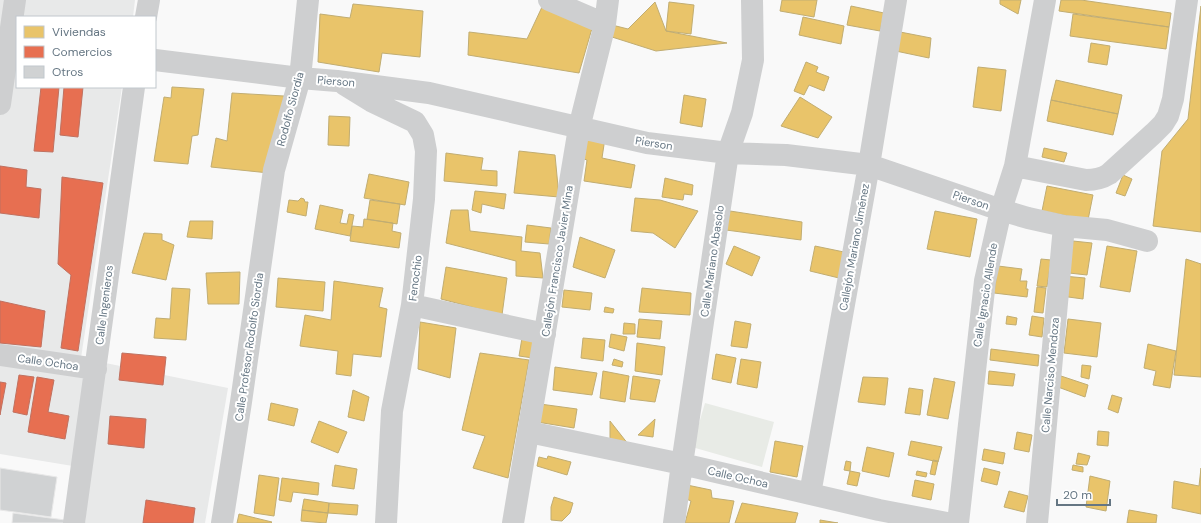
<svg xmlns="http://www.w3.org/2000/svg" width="1201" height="523" font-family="'DM Sans',sans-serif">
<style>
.built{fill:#e8e9e9}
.green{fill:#e8ebe6}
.homes{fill:#e9c46a;stroke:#c1ad72}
.shops{fill:#e76f51;stroke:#c07160}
.building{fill:#d0d2d3;stroke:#e8e8e8}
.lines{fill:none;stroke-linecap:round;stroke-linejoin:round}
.minor{stroke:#cecfd0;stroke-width:22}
.labels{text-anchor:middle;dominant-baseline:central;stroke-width:4;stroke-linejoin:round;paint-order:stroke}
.street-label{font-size:11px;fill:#657683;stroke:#fff}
</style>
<rect width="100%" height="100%" fill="#f9f9f9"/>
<path class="built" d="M0 0H135L133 17H17V87H122L81 358 228 388 205 523H85L91 469 0 454Z"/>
<path class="green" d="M705 403 774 422 762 467 692 447Z"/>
<path class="homes" d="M782 0H817L814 17 780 11Z
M1000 0H1021L1018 14 1000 4Z
M1061 0H1081L1171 13 1169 27 1059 11Z
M655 2 666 31 727 43 656 51 612 37V25L628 29Z
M669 2 694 5 691 34 666 31Z
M353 4 423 11 420 57 382 53 379 72 318 62 320 14 350 18Z
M851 6 884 13 880 31 847 25Z
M1201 6V232L1153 226 1162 151 1188 119Z
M542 7 593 25 579 73 468 55 469 32 527 39Z
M1073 14 1169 27 1166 49 1070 36Z
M803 17 844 26 841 44 799 35Z
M895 31 931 38 929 58 891 50Z
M1091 43 1110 46 1107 65 1088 62Z
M806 62 818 67 816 72 829 77 824 91 809 85 804 95 794 91Z
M978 67 1006 70 1001 111 973 107Z
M1056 80 1122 95 1118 114 1051 100Z
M172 87 204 89 198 135 192 136 188 164 154 161 164 97 171 98Z
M232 93 284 96 269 173 211 167 216 138 227 141Z
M684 95 706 99 702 127 680 123Z
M800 97 832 117 818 138 781 126Z
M1051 100 1118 114 1113 135 1047 121Z
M329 116 350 117 349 146 328 145Z
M582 132 605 138 602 158 635 165 631 188 584 181 587 160 578 157Z
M1044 148 1067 153 1064 162 1042 157Z
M519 151 555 155 559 197 514 193Z
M446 153 483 158 481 170 497 171V186L444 181Z
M369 174 409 182 405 205 364 198Z
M1123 175 1132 179 1125 196 1116 193Z
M665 178 693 185 692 195 684 194 683 200 662 197Z
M1047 186 1093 195 1088 220 1042 211Z
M475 191 506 194 504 209 482 204 481 213 472 210Z
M301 198 304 199 305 202H308L306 216 287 212 289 200 298 201Z
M635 198 660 200 698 211 675 248 653 233 631 231Z
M370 200 400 204 397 224 367 219Z
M320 205 343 210 340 223 347 224 349 214 354 215 350 236 315 229Z
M451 210H468L470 231 522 237 521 251 540 253 543 278 516 276V261L446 243Z
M730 211 802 222 801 240 726 230Z
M935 211 977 219 970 257 927 249Z
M364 219 393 223 392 231 401 233 399 248 350 241 352 226 363 227Z
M190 221H213L212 239 187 237Z
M527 225 551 228 549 244 525 242Z
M144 233 162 234V240L174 245 166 280 132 273Z
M580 237 615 250 605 278 573 267Z
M1073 241 1092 243 1087 275 1069 273Z
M734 246 760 257 752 276 726 264Z
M815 246 844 252 839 278 810 271Z
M1107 246 1137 251 1130 292 1100 287Z
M1041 259 1051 260 1047 287 1037 286Z
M1186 259 1201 264V377L1174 375Z
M998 266 1022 269 1020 281H1027L1026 289H1028L1027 297 994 293Z
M446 267 507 278 502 315 441 299Z
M240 272 239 304H208L206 273Z
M1063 276 1085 278 1083 299 1061 296Z
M278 278 325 282 323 311 276 307Z
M334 281 383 288 379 307 387 309 381 357 353 354 351 376 336 374 338 351 300 346 305 315 331 320Z
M1037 287 1046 288 1043 313 1034 312Z
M172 288 190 289 186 340 154 338 156 318 170 319Z
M642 288 691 293 690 315 639 312Z
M564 290 592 293 590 310 562 307Z
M605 307 614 309 613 313 604 312Z
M1007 316 1017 318 1016 325 1006 324Z
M1032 316 1044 318 1042 337 1029 335Z
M639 319 662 321 660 339 637 337Z
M1068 319 1101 323 1097 357 1064 353Z
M735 321 751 324 747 348 731 346Z
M420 322 456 328 450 378 418 369Z
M624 323 635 324V334H623Z
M611 334 627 337 624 351 609 347Z
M522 338 536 340 533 358 519 356Z
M583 338 605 340 603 361 581 358Z
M637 343 665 347 662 375 635 371Z
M1148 344 1176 351 1170 388 1153 385 1156 371 1144 368Z
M991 349 1039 355 1038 366 990 360Z
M480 353 529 360 508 478 473 468 485 436 462 430Z
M716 354 736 358 731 383 712 379Z
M614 359 623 362 622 367 612 365Z
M741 359 761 362 757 388 737 384Z
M1082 365 1091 366 1089 379 1081 377Z
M555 367 597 373 592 395 553 390Z
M603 371 629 376 625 402 600 398Z
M989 371 1015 374 1013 386 988 384Z
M633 376 660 380 655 402 630 399Z
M1061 376 1088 385 1085 397 1058 387Z
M863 377 888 378 885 405 858 402Z
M934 378 955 382 948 419 927 415Z
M909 388 923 390 920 415 905 413Z
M353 390 369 397 364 421 348 417Z
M1112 395 1122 398 1118 413 1108 409Z
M271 403 298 409 294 426 268 420Z
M540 404 577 409 574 428 537 422Z
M655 419 653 437 638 435Z
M319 421 347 432 338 453 311 442Z
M610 421 632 449 610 444Z
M1098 431 1109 432 1108 446 1097 445Z
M1017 432 1032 435 1029 452 1014 449Z
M775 441 803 446 797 477 770 472Z
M911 441 942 447 938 462 908 455Z
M867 447 894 453 889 477 862 471Z
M984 449 1005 453 1003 464 982 460Z
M1078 453 1090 456 1087 465 1076 464Z
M548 456 571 462 567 475 537 466 539 457 547 459Z
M933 460 938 461 935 475 930 474Z
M846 461 851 462 850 471 844 470Z
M335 465 357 469 354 489 332 486Z
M1073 465 1083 467V472L1072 470Z
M984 468 1000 472 997 485 981 481Z
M1201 468V514L1172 508 1174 481 1199 486Z
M850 471 860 473 857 486 847 484Z
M917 471 927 473 926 477 916 475Z
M259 475 279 478 274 516 254 513Z
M1090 476 1110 481 1106 511 1086 507Z
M282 478 319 483 318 495 293 492 291 502 279 500Z
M915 480 934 484 931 500 912 496Z
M687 485 711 490 712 498 734 501 729 523H685L691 501 684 498Z
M1009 491 1028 496 1024 512 1004 507Z
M554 497 573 503 570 513 562 521 551 520V507Z
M304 499 329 503 328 513 302 510Z
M329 503 358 505 357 515 328 513Z
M742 503 798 513 795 523H735Z
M302 510 328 513 326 523 301 521Z
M1129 510 1157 515 1156 523H1127Z
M239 514 272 522 271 523H237Z
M820 520 838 523H820Z"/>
<path class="shops" d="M41 87H59L53 152 34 151Z
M64 87H83L78 137 60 135Z
M0 166 27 170 26 187 41 189 39 218 0 213Z
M62 177 103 183 78 351 61 348 71 275 58 264Z
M0 301 45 311 41 347 0 343Z
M122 353 166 357 163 385 119 380Z
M19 375 34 377 27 415 13 412Z
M37 377 54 380 48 412 69 416 65 439 28 432Z
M0 382 6 383 0 415Z
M110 416 146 419 144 448 108 444Z
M146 500 195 508 193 523H143Z"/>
<path class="building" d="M0 468 57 477 51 517 0 510Z
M13 513 65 520V523H12Z"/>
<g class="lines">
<path class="minor" d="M549 0 605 24
M146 17 149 0
M155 60 300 78 337 81 429 93 647 143 728 153 786 155 869 165 1001 210 1028 218 1064 226 1107 230 1147 241
M345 85 371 101 415 122 423 135 426 151 424 199 412 305 392 411 386 523
M0 104 15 0
M1015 166 1086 180C1095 180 1101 179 1109 174L1154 133 1163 124 1168 116 1173 99 1187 0
M412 305 545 334
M0 355 96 369
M529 432 682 464 879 510 947 523
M810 494 869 165 896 0
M74 523 134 87
M222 523 241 402 274 170 300 78 308 0
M513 523 579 128 605 24 608 0
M674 523 682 464 728 153 742 113 753 60 752 0
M958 523 985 281 1001 210 1015 166 1045 0
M1037 523 1064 226"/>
</g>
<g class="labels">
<g class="street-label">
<text transform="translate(336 81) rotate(5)">Pierson</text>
<text transform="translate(290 109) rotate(-75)">Rodolfo Siordia</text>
<text transform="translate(654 143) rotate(9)">Pierson</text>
<text transform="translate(971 200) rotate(19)">Pierson</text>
<text transform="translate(854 247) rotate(-80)">Callejón Mariano Jiménez</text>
<text transform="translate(557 261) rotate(-81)">Callejón Francisco Javier Mina</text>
<text transform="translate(712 261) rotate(-82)">Calle Mariano Abasolo</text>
<text transform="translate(415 278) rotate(-83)">Fenochio</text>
<text transform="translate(985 295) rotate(-81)">Calle Ignacio Allende</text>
<text transform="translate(104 305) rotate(-83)">Calle Ingenieros</text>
<text transform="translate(249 347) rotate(-82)">Calle Profesor Rodolfo Siordia</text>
<text transform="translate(48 362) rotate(8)">Calle Ochoa</text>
<text transform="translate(1050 375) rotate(-85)">Calle Narciso Mendoza</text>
<text transform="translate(738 477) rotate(13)">Calle Ochoa</text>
</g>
</g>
<rect x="16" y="16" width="140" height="72" fill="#ffffff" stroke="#c1c8cd"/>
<rect x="24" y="26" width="20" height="12" fill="#e9c46a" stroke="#c1c8cd"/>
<text x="52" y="36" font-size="12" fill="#657683">Viviendas</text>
<rect x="24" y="46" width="20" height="12" fill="#e76f51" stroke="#c1c8cd"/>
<text x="52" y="56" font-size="12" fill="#657683">Comercios</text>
<rect x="24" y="66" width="20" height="12" fill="#d0d2d3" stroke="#c1c8cd"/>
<text x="52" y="76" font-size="12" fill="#657683">Otros</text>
<path d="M1057 499v6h53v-6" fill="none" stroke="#657683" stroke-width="2"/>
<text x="1063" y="499" font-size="12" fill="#657683" stroke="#ffffff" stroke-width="3" paint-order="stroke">20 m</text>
</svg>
